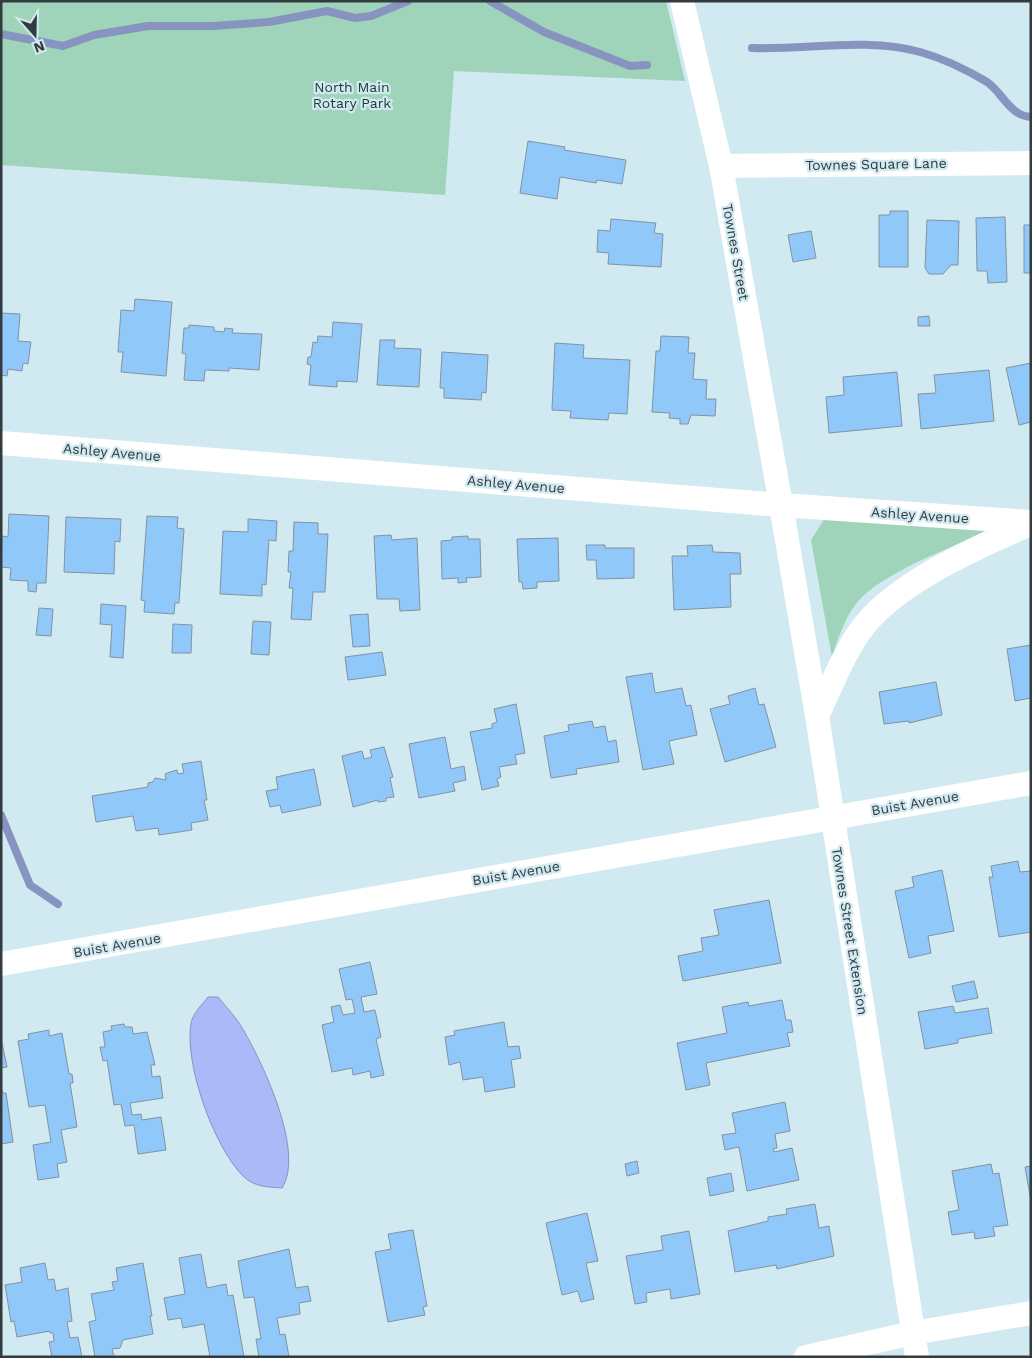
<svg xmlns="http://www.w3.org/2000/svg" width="1032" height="1358" font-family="'Work Sans',sans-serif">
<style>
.green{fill:#9fd4ba}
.water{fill:#abb9f8;stroke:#8794c0}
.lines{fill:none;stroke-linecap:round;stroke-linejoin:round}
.stream{stroke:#8794c0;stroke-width:8}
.building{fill:#91c8fa;stroke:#8392a1}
.minor{stroke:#fff;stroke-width:24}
.labels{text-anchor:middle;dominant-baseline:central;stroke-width:4.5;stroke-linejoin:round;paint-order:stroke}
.park-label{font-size:14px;fill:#193c2d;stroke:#d1e9f1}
.street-label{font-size:14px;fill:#323c3f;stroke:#d1e9f1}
</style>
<rect width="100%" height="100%" fill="#d1e9f1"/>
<path class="green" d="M1 1H666L685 81 454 71 445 195 1 165Z
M825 518 989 530C951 548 894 568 863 596 847 611 839 636 832 657L811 540Z"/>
<path class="water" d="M208 997H218C227 1008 237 1018 244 1031 263 1064 305 1152 282 1188 268 1187 254 1187 243 1176 214 1147 184 1064 191 1023 193 1013 202 1005 208 997Z"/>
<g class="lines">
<path class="stream" d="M490 1 544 32 630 66 647 65
M1 34 63 46 94 35 148 26H213L269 22 327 11 355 18 371 16 408 1
M752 48C807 50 866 37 920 52 942 58 967 70 987 82 1002 92 1010 116 1031 117
M1 815 30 885 58 904"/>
</g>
<path class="building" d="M528 141 565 147 564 150 626 160 622 184 597 180 596 183 560 177 557 199 520 193Z
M890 211H908V267H879V215H890Z
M1005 217 1007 282 988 283 987 271H977L976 218Z
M611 219 656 223 654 233 663 234 661 267 608 264 609 253 597 252 598 230 610 231Z
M927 220 959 221 958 265H951L943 274H929L925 268Z
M1024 225H1031V273H1024Z
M811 231 816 258 793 262 788 235Z
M135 299 172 302 166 376 121 372 123 352H118L121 310 134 311Z
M1 313 20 314 18 341 31 342 28 364 23 363 22 371 8 369 7 376 1 375Z
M929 316 930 326H918V317Z
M333 322 362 324 357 382 337 381V387L309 385 311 365 307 364 308 357H311L313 342 317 343 318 336 332 337Z
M189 325 214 327V331L224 332 225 328 233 329 232 333 262 334 259 370 229 368V371L205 370 204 381 184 380 186 354 182 353 184 328H189Z
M661 336 689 337 688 353H695L693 379 707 380 706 399H716L715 416 691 415 688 424H680V419L669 418 670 413 652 412 656 351H660Z
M380 340H395L394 348 421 349 419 387 377 385Z
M555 343 584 345 583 358 630 360 627 414 609 413 608 420 570 418 571 411 552 410Z
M442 352 488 355 486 393 482 392 481 400 444 398V388H440Z
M1031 363V422L1019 425 1006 368Z
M989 370 994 421 921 429 918 394 936 393 934 375Z
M897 372 902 426 829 433 826 397 844 395 843 377Z
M9 514 49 516 46 583H37L36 592 28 591V581L10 580 11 568 1 567 2 536 8 537Z
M147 516 178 517 177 528 184 529 179 603H175L174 614 144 612 145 601 141 600Z
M66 517 121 519 120 542 115 541 114 574 64 572Z
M248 519 277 521 276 541 269 540 266 585 262 584V596L220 594 223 531 248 532Z
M294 522 318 523V534H328L325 592H313L311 620 291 619 293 588H289L291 572H288L289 551H293Z
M391 535 392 540 417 538 420 610 400 611 399 599H377L374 536Z
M468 536V539H480L481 577 466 578 467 582 458 583V578L442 579 441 541 452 540V537Z
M558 538 559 581 537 582V588L523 589 522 582H519L517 539Z
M586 545H605V548H634V578L597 579 596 560H587Z
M712 545 713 552 740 553 741 574H730L731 607 674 610 672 556H688L687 546Z
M101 604 126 606 123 658 110 657 112 625 100 624Z
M39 608 53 609 51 636 36 635Z
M368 614 370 646 353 647 350 615Z
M253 621 271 622 269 655 251 654Z
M173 624 192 625 191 653H172Z
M1031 645V698L1015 701 1007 649Z
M382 652 386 675 348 680 345 657Z
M652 673 655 693 682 688 686 706 691 705 697 735 669 741 674 764 643 770 626 677Z
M936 682 942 715 909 723V721L884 724 879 692Z
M755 688 759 705 764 704 776 747 725 762 710 709 730 704 728 696Z
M516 704 525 753 515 755 517 764 499 767 501 777 497 779 499 786 482 790 470 732 492 728V724L497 722 494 709Z
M592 721 594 728 605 726 608 742 616 740 619 762 576 769 577 774 551 778 544 736 569 731 568 725Z
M445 737 451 769 464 766 466 780 453 783 455 791 419 798 409 744Z
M384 747 393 777 390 778 394 797 386 798V801L378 802V800L353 807 342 756 362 751 364 759 372 757 370 750Z
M201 761 207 800H204L208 820 191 823 192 830 159 835 158 828 136 831 133 816 96 822 92 796 148 787V783L153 782 155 778 166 780 165 774 170 772 177 770 178 774 184 773 182 764Z
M314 769 321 805 282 813 280 805 270 807 266 791 278 789 276 777Z
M1018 861 1020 872 1031 871V932L999 937 989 877H993L991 866Z
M942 870 954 931 928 936 931 953 909 958 895 891 914 887 912 877Z
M769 900 781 963 683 981 678 956 703 951 701 938 719 935 714 910Z
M370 962 377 994 361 997 364 1012 375 1010 381 1037 376 1039 384 1075 371 1078 370 1071 353 1075 352 1068 332 1072 322 1025 334 1022 331 1007 340 1005 343 1015 355 1013 352 999 346 1000 339 969Z
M974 981 978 998 956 1002 952 986Z
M782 1000 786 1020H791L793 1032 787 1033 790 1046 706 1063 710 1085 686 1090 677 1043 727 1033 722 1007 748 1002 749 1006Z
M953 1006 955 1013 988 1008 992 1033 958 1039V1043L925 1049 918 1012Z
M504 1022 508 1047 519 1046 521 1058 511 1060 515 1087 485 1092 483 1077 463 1080 460 1062 449 1065 445 1037 455 1035 454 1031Z
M124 1024 125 1027H132L133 1034 147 1032 155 1065H151L152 1077 160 1076 163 1098 130 1103 132 1115 141 1114 142 1120 161 1117 166 1150 138 1154 134 1125 125 1126 121 1104 114 1105 107 1060 103 1061 100 1047H105L103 1032 112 1030 111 1026Z
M49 1030V1036L62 1033 69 1074H72L73 1083H70L77 1127 61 1130 67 1162 57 1164 59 1177 38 1180 33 1145 51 1142 45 1105 29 1107 18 1041 29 1039 28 1034Z
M1 1038 7 1067 1 1068Z
M1 1087 3 1093H6L13 1142 1 1144Z
M785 1102 790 1131 775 1134 777 1148 773 1149 774 1152 792 1148 799 1180 747 1191 739 1147 725 1150 722 1135 736 1133 732 1113Z
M637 1161 639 1173 627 1176 625 1164Z
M991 1164 993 1174 999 1173 1008 1225 993 1227 995 1236 975 1239 974 1232 952 1235 948 1212 959 1210 952 1171Z
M1031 1166V1201L1025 1167Z
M731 1173 734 1191 710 1196 707 1178Z
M815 1204 819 1228 829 1226 834 1256 777 1269 776 1265 735 1272 728 1231 768 1221V1217L787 1214 786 1209Z
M587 1213 598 1261 586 1263 594 1299 581 1302 578 1291 562 1295 546 1223Z
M413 1230 427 1306 423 1307 425 1315 388 1322 375 1252 391 1249 388 1234Z
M689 1231 700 1294 671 1299 670 1289 646 1293 647 1302 635 1304 626 1256 663 1250 661 1236Z
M289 1249 296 1288 308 1286 311 1301 299 1303 300 1314 277 1318 280 1335 285 1334 289 1357H259L256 1339H261L254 1297 244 1298 238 1261Z
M201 1254 207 1288 226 1284 228 1296 233 1295 244 1357H210L204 1324 183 1328 181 1318 168 1320 164 1298 185 1294 179 1258Z
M45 1263 48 1280 54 1279 56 1291 68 1288 72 1321 67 1322 70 1338 78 1337 82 1357H52L49 1342 54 1341 53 1333H50V1331L17 1337 14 1321 11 1322 5 1285 22 1282 20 1268Z
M143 1263 152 1316H150L153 1334 123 1340 120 1348 112 1349 114 1357H95L89 1322 96 1320 91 1294 114 1290 112 1282 118 1281 116 1268Z"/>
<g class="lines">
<path class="minor" d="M682 1 721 166 781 505 817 716 917 1357
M721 166 1031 163
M1 443 781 505 1031 522
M817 716C830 689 841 659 858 634 890 585 977 547 1030 524
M1 964 1031 783
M806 1357 913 1333 1031 1313"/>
</g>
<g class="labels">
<g class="park-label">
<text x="352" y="87">North Main<tspan x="352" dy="16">Rotary Park</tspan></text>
</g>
<g class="street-label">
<text transform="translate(876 164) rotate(-1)">Townes Square Lane</text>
<text transform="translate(736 252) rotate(80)">Townes Street</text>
<text transform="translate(112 452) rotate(5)">Ashley Avenue</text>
<text transform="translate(516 484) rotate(5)">Ashley Avenue</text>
<text transform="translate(920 515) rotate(4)">Ashley Avenue</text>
<text transform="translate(915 803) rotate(-10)">Buist Avenue</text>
<text transform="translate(516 873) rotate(-10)">Buist Avenue</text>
<text transform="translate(850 931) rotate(81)">Townes Street Extension</text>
<text transform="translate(117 945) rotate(-10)">Buist Avenue</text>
</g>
</g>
<rect width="1032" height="1358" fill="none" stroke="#323c3f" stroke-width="5"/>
<g transform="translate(35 35) rotate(160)" stroke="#d1e9f1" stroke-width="4" paint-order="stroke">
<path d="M0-4L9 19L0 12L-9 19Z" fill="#323c3f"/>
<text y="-8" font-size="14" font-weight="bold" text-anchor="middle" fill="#323c3f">N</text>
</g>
</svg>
